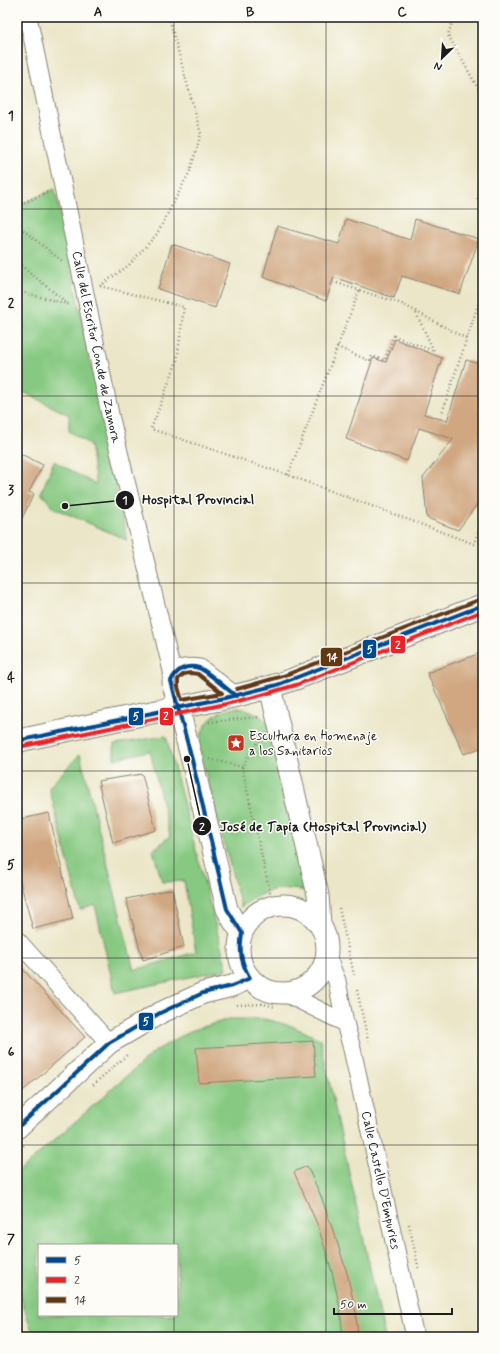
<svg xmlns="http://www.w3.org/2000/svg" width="500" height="1354" font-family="Mynerve,sans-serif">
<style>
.green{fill:#87c982;stroke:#52724f;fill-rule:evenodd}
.building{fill:#d0a781}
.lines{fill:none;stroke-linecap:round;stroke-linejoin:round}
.minor-casing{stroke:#848172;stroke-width:19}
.tertiary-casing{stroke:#848172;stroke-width:23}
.secondary-casing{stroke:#848172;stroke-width:24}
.path{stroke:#848172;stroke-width:2.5;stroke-dasharray:1 3;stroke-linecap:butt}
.minor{stroke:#fff;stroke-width:17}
.tertiary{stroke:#fff;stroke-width:21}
.secondary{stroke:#fff;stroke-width:22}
.bus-1-casing{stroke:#fdfcf7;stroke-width:7}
.bus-2-casing{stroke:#fdfcf7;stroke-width:7}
.bus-3-casing{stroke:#fdfcf7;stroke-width:7}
.bus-1{stroke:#00498f;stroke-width:4}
.bus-2{stroke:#eb2227;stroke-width:4}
.bus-3{stroke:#603813;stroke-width:4}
.grid{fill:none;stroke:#1c1c1c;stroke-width:1;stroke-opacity:0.55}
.labels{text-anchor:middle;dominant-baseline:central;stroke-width:3;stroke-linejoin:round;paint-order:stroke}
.street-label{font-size:13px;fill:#1c1c1c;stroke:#fdfcf7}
.poi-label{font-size:13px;fill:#1c1c1c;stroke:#fdfcf7;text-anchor:start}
.leader{fill:none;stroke:#1c1c1c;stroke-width:1.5}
.callout-dot{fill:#1c1c1c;stroke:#fdfcf7;stroke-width:1.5}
.mark-label{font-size:12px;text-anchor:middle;font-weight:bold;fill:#fff}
.callout-label{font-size:14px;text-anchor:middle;font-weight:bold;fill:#1c1c1c;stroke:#fdfcf7;stroke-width:3;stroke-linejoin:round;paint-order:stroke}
.line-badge{stroke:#fdfcf7;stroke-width:1.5}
.badge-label{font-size:11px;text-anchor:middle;font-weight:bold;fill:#fff}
.neatline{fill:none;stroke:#1c1c1c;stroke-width:1.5}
.grid-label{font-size:13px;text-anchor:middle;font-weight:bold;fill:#1c1c1c}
</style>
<rect width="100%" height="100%" fill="#fdfcf7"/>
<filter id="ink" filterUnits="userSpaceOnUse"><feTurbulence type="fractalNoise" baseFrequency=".025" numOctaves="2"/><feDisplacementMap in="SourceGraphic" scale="8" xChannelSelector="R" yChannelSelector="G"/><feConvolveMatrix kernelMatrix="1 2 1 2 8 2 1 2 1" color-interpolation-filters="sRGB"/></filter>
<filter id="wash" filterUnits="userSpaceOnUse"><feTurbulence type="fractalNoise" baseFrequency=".012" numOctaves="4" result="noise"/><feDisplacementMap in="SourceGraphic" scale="16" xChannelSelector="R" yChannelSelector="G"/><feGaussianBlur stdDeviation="0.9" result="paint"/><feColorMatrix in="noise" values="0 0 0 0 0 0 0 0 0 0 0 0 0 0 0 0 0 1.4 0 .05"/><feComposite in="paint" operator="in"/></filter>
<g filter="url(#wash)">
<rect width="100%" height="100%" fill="#ebe6c8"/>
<path class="green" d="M55 189 127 540 54 508 41 493 54 461 96 485 90 445 69 431V415L17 389V206Z
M234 708C248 708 258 713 268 723L307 891C276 886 266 889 241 907L199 748C201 725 211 713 234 708Z
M166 736 227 969 115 993 95 905 80 910 49 787 80 754 134 970 196 952 184 881 162 882 153 850 170 836 150 751 114 759V744Z
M229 1019H264L292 1026 320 1039 385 1337H34L17 1286V1173L155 1051 190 1031ZM39 1245H177V1315H39Z"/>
<g id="blocks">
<path class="building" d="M346 219 410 240 415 219 479 239 460 294 402 276 394 298 334 277 326 301 263 277 277 226 339 244Z
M172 244 230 264 215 308 158 289Z
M395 339 442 358 424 414 447 421 466 360 483 365V496L458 530 427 518 423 478 453 439 419 428 407 461 346 439 373 358 386 362Z
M17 452 43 465 29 492 34 494 17 528Z
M483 652V747L464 754 427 673Z
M142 774 156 830 113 843 98 781Z
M49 813 73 919 33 929 17 870V820Z
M172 889 184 947 143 960 126 899Z
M17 963 85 1037 17 1096Z
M313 1041 316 1076 199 1083 196 1048Z
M307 1166 321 1196 338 1245 347 1273 356 1313 358 1337H343L340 1308 332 1272 318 1226 294 1172Z"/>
</g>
</g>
<g filter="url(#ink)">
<use href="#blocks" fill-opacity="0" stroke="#848172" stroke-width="1"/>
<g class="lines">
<defs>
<g id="minor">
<path id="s1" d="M28 17 111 419 173 675"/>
<path d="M178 707C176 700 171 690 171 682 172 667 189 666 200 668L236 696"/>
<path d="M17 940 109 1043"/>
<path id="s2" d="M327 956 337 981 345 1023 352 1049 415 1337"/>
<path d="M285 993 345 1023"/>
</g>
<path id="tertiary" d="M270 687 318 895 320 924
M178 707 192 760 227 909 234 922 242 933
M239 949a44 44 0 1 1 88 0a44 44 0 1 1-88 0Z
M17 1128 109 1043 160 1013 203 993 232 986 250 978"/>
<path id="secondary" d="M17 741C63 731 109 721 154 712 202 703 249 695 294 679L483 605"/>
</defs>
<use href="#minor" class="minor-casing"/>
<use href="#tertiary" class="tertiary-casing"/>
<use href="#secondary" class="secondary-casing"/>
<path class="path" d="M454 17 448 35 483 97
M471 17 483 21
M483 179 477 200 483 201
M17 206 47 192
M17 225 62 261
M17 259 18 263 67 303
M337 283 402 304 467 339
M100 286 184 307 177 361 151 429 288 475 474 544 483 520
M100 286 129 265 157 234 190 171 201 134 169 18V17
M17 291 71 305
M337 347 370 361 372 356 385 360 394 336 434 351 415 311
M440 419 483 290
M288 475 359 291
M209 722 258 717
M210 759 242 767 250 753 262 737
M242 767 273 906
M339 908 354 975
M357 990 368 1041
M237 1005 263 1004 276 1007
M93 1085 128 1054
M17 1151 24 1145
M409 1224 419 1270
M17 1328 20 1337"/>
<use href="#minor" class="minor"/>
<use href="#tertiary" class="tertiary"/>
<use href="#secondary" class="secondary"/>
<defs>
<path id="bus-1" d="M17 741 225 698 277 685 483 605
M17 1128 109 1043 160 1013 203 993 232 986 250 978C241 963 239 951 242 933L227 909 192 760 171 681C176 670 186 664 199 668 206 670 228 690 236 696"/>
<path id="bus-2" d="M18 747 226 704 262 695 296 685 483 611"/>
<path id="bus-3" d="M191 673 198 674 222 693 182 700 178 687V679L184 674Z
M237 689 283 676 481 599"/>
</defs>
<use href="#bus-1" class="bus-1-casing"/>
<use href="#bus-2" class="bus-2-casing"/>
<use href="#bus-3" class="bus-3-casing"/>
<use href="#bus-1" class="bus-1"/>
<use href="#bus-2" class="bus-2"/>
<use href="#bus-3" class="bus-3"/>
</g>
</g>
<path class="grid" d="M174 17V1245M326 17V1337M17 209H483M17 396H483M17 583H483M17 771H483M17 958H483M17 1145H483M174 1315V1337"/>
<defs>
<symbol id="sight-square" viewBox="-11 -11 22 22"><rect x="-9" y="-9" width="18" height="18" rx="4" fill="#c8321e" stroke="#fdfcf7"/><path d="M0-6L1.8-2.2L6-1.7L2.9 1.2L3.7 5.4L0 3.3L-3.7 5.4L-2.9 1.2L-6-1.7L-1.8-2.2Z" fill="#fff"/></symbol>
</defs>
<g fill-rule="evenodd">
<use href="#sight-square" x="226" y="733" width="20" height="20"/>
</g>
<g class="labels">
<g class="street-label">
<text stroke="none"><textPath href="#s1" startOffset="337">Calle del Escritor Conde de Zamora</textPath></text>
<text stroke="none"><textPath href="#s2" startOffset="231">Calle Castello D'Empuries</textPath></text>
</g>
<g class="poi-label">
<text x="249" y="736">Escultura en Homenaje<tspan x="249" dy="15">a los Sanitarios</tspan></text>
</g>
</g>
<path class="leader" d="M65 506L125 500M187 759L202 826"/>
<g class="callout-dot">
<circle cx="65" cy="506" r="4"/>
<circle cx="187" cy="759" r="4"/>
<circle cx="125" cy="500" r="10"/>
<circle cx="202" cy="826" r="10"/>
</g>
<g class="mark-label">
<text x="125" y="504">1</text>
<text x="202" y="831">2</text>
</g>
<g class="callout-label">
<text x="198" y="504">Hospital Provincial</text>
<text x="323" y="831">José de Tapia (Hospital Provincial)</text>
</g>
<g class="line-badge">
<rect x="390" y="635" width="16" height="19" rx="4" fill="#eb2227"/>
<rect x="362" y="639" width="15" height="20" rx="4" fill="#00498f"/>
<rect x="320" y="647" width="23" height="20" rx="4" fill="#603813"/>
<rect x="159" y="707" width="15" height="19" rx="4" fill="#eb2227"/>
<rect x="128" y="707" width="16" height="19" rx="4" fill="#00498f"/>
<rect x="138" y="1012" width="16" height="19" rx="4" fill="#00498f"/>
</g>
<g class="badge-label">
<text x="398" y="649">2</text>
<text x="370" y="653">5</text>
<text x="332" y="661">14</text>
<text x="166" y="720">2</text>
<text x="136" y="720">5</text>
<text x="146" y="1025">5</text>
</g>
<rect width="500" height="1354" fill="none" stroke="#fdfcf7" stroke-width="44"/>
<rect x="38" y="1244" width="140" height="72" fill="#fdfcf7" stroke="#a3a29f"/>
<rect x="46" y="1257" width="20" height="6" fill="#00498f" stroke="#a3a29f"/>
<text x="74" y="1264" font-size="12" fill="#1c1c1c">5</text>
<rect x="46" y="1277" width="20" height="6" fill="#eb2227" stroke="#a3a29f"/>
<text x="74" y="1284" font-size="12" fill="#1c1c1c">2</text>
<rect x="46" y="1297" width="20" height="6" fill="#603813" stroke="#a3a29f"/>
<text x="74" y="1304" font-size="12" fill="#1c1c1c">14</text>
<g transform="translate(442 58) rotate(205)" stroke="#fdfcf7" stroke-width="3" paint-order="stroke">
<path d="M0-3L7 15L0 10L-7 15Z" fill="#1c1c1c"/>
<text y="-6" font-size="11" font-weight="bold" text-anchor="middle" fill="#1c1c1c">N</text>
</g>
<path d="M334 1308v6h118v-6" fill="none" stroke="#1c1c1c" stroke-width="2"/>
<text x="340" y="1308" font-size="12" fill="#1c1c1c" stroke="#fdfcf7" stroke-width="3" paint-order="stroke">50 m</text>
<rect x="22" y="22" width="456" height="1310" class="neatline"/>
<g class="grid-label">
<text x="98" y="16">A</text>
<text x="250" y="16">B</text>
<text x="402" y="16">C</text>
<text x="11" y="120">1</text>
<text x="11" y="307">2</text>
<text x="11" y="494">3</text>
<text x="11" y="682">4</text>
<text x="11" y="869">5</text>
<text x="11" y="1056">6</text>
<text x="11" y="1243">7</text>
</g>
</svg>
